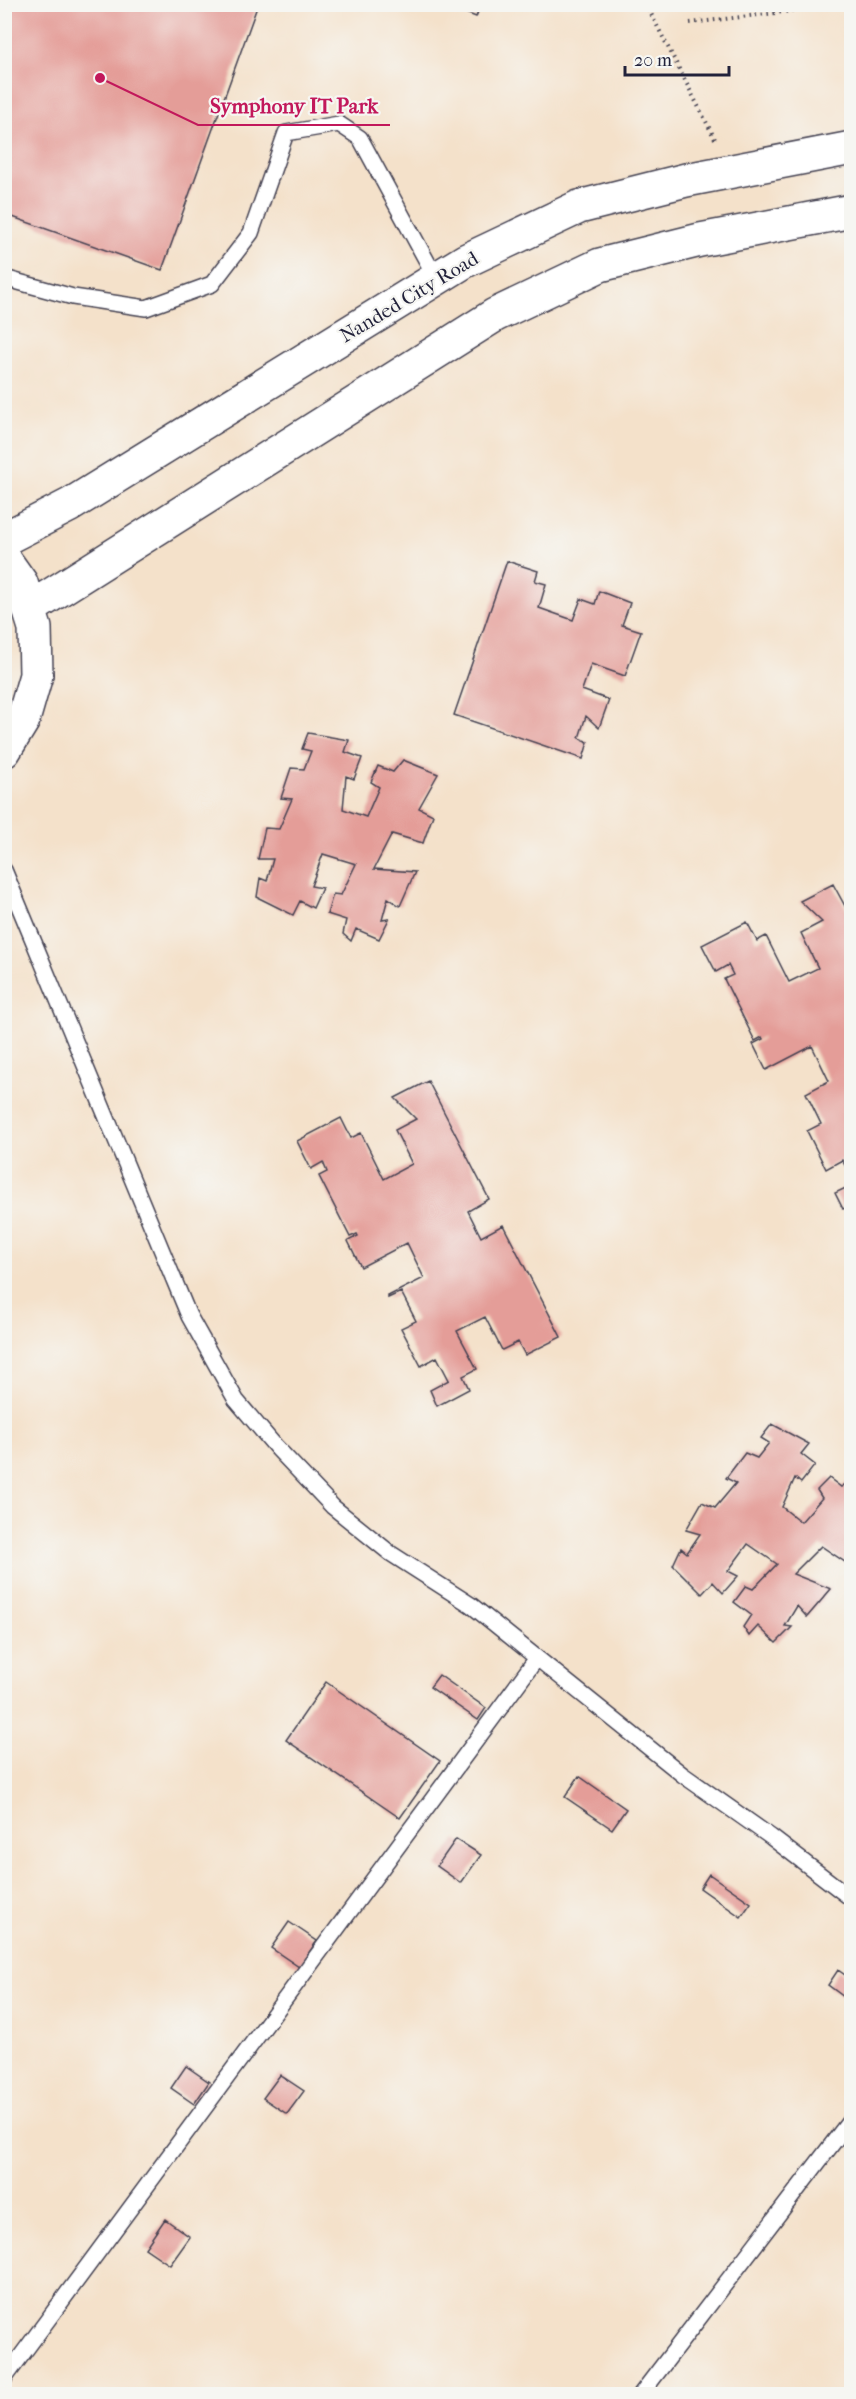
<svg xmlns="http://www.w3.org/2000/svg" width="856" height="2399" font-family="'IM FELL French Canon',serif">
<style>
.building{fill:#e49d98}
.lines{fill:none;stroke-linecap:round;stroke-linejoin:round}
.service-casing{stroke:#423f50;stroke-width:18}
.tertiary-casing{stroke:#423f50;stroke-width:36}
.path{stroke:#423f50;stroke-width:4;stroke-dasharray:1.5 4.5;stroke-linecap:butt}
.service{stroke:#fff;stroke-width:15}
.tertiary{stroke:#fff;stroke-width:33}
.labels{text-anchor:middle;dominant-baseline:central;stroke-width:4.5;stroke-linejoin:round;paint-order:stroke}
.street-label{font-size:20px;fill:#22223b;stroke:#f6f6f2}
.leader{fill:none;stroke:#c2185b;stroke-width:2}
.callout-dot{fill:#c2185b;stroke:#f6f6f2;stroke-width:2}
.callout-label{font-size:21px;text-anchor:middle;font-weight:bold;fill:#c2185b;stroke:#f6f6f2;stroke-width:4.5;stroke-linejoin:round;paint-order:stroke}
</style>
<rect width="100%" height="100%" fill="#f6f6f2"/>
<filter id="ink" filterUnits="userSpaceOnUse"><feTurbulence type="fractalNoise" baseFrequency=".0167" numOctaves="2"/><feDisplacementMap in="SourceGraphic" scale="12" xChannelSelector="R" yChannelSelector="G"/><feConvolveMatrix kernelMatrix="1 2 1 2 8 2 1 2 1" color-interpolation-filters="sRGB"/></filter>
<filter id="wash" filterUnits="userSpaceOnUse"><feTurbulence type="fractalNoise" baseFrequency=".008" numOctaves="4" result="noise"/><feDisplacementMap in="SourceGraphic" scale="24" xChannelSelector="R" yChannelSelector="G"/><feGaussianBlur stdDeviation="1.35" result="paint"/><feColorMatrix in="noise" values="0 0 0 0 0 0 0 0 0 0 0 0 0 0 0 0 0 1.4 0 .05"/><feComposite in="paint" operator="in"/></filter>
<g filter="url(#wash)">
<rect width="100%" height="100%" fill="#f4e1ca"/>
<g id="blocks">
<path class="building" d="M4 4H258L162 270 4 214Z
M443 4H481L476 17Z
M507 561 538 571 535 581 546 584 539 608 573 620 581 599 595 604 599 591 630 603 622 625 641 631 625 676 591 664 582 690 609 700 599 728 586 716 579 738 588 742 583 759 454 715Z
M308 733 349 740 345 752 362 758 354 779 346 776 343 809 366 817 379 787 371 782 378 766 393 772 403 760 438 774 419 808 433 815 423 843 392 834 374 869 415 872 400 906 388 898 382 920 389 919 379 939 356 929 351 941 343 934 346 920 327 914 333 894 341 895 356 864 323 854 311 886 322 888 313 908 300 901 293 915 257 897 260 878 267 881 273 859H258L265 828 279 829 292 799 281 798 291 768 304 769 311 751 302 749Z
M833 884 852 919V1178L842 1160 826 1169 807 1131 821 1124 806 1093 829 1081 812 1046 766 1070 753 1044 763 1039 762 1037 755 1041 724 979 733 975 728 965 716 972 702 945 747 922 757 941 766 936 789 982 818 968 801 933 822 922 800 901Z
M428 1081 489 1199 468 1211 481 1237 503 1225 561 1337 525 1355 518 1342 502 1350 485 1317 457 1331 477 1369 463 1376 469 1389 437 1406 430 1390 449 1380 437 1357 421 1366 401 1328 416 1321 401 1292 388 1298V1296L424 1278 407 1243 361 1267 348 1241 358 1236 357 1234 350 1237 319 1176 327 1172 323 1162 311 1169 297 1141 341 1118 351 1138 361 1133 384 1179 412 1164 395 1130 416 1119 395 1098Z
M852 1185V1205L843 1209 835 1193Z
M772 1424 809 1444 801 1454 815 1465 801 1483 795 1478 782 1507 801 1522 822 1498 817 1490 829 1478 841 1487 852 1480V1559L848 1564 821 1546 793 1574 831 1589 807 1617 797 1606 785 1626 792 1627 776 1643 758 1626 749 1636 743 1627 751 1615 734 1602 746 1586 753 1589 777 1564 748 1544 728 1571 738 1576 723 1593 713 1582 702 1594 673 1565 681 1548 687 1553 700 1534 686 1530 702 1502 715 1508 736 1483 726 1478 745 1453 757 1458 769 1443 761 1438Z
M439 1675 486 1708 478 1720 430 1687Z
M326 1682 440 1761 400 1818 286 1740Z
M579 1776 626 1809 612 1829 565 1797Z
M456 1839 481 1855 461 1883 437 1866Z
M709 1874 751 1903 741 1917 700 1888Z
M289 1922 317 1941 299 1967 271 1948Z
M838 1970 852 1980V1995L848 2000 828 1985Z
M186 2066 209 2082 194 2104 171 2088Z
M280 2075 304 2091 287 2114 263 2098Z
M165 2219 190 2237 170 2265 145 2248Z"/>
</g>
</g>
<g filter="url(#ink)">
<use href="#blocks" fill-opacity="0" stroke="#423f50" stroke-width="1.5"/>
<g class="lines">
<defs>
<path id="service" d="M4 278 73 297 146 308 212 284 251 233 286 133 339 124 360 138 436 278
M4 870 189 1316 236 1400 276 1447 333 1507 390 1553 471 1605 683 1775 771 1837 852 1899
M4 2379 537 1658
M641 2394 852 2118"/>
<path id="tertiary" d="M4 539 70 505 465 261 579 207 686 180 852 148
M4 559 21 583 35 628 36 675 23 720 4 751
M29 609 495 315 600 265 700 240 852 211"/>
</defs>
<use href="#service" class="service-casing"/>
<use href="#tertiary" class="tertiary-casing"/>
<path class="path" d="M646 4 716 141
M690 23 784 12 823 4"/>
<use href="#service" class="service"/>
<use href="#tertiary" class="tertiary"/>
</g>
</g>
<g class="labels">
<g class="street-label">
<text transform="translate(409 297) rotate(-31)">Nanded City Road</text>
</g>
</g>
<path class="leader" d="M100 78L198 125H390"/>
<circle class="callout-dot" cx="100" cy="78" r="6"/>
<g class="callout-label">
<text x="294" y="113">Symphony IT Park</text>
</g>
<rect width="856" height="2399" fill="none" stroke="#f6f6f2" stroke-width="24"/>
<path d="M625 66v9h104v-9" fill="none" stroke="#22223b" stroke-width="3"/>
<text x="634" y="66" font-size="18" fill="#22223b" stroke="#f6f6f2" stroke-width="4.5" paint-order="stroke">20 m</text>
</svg>
